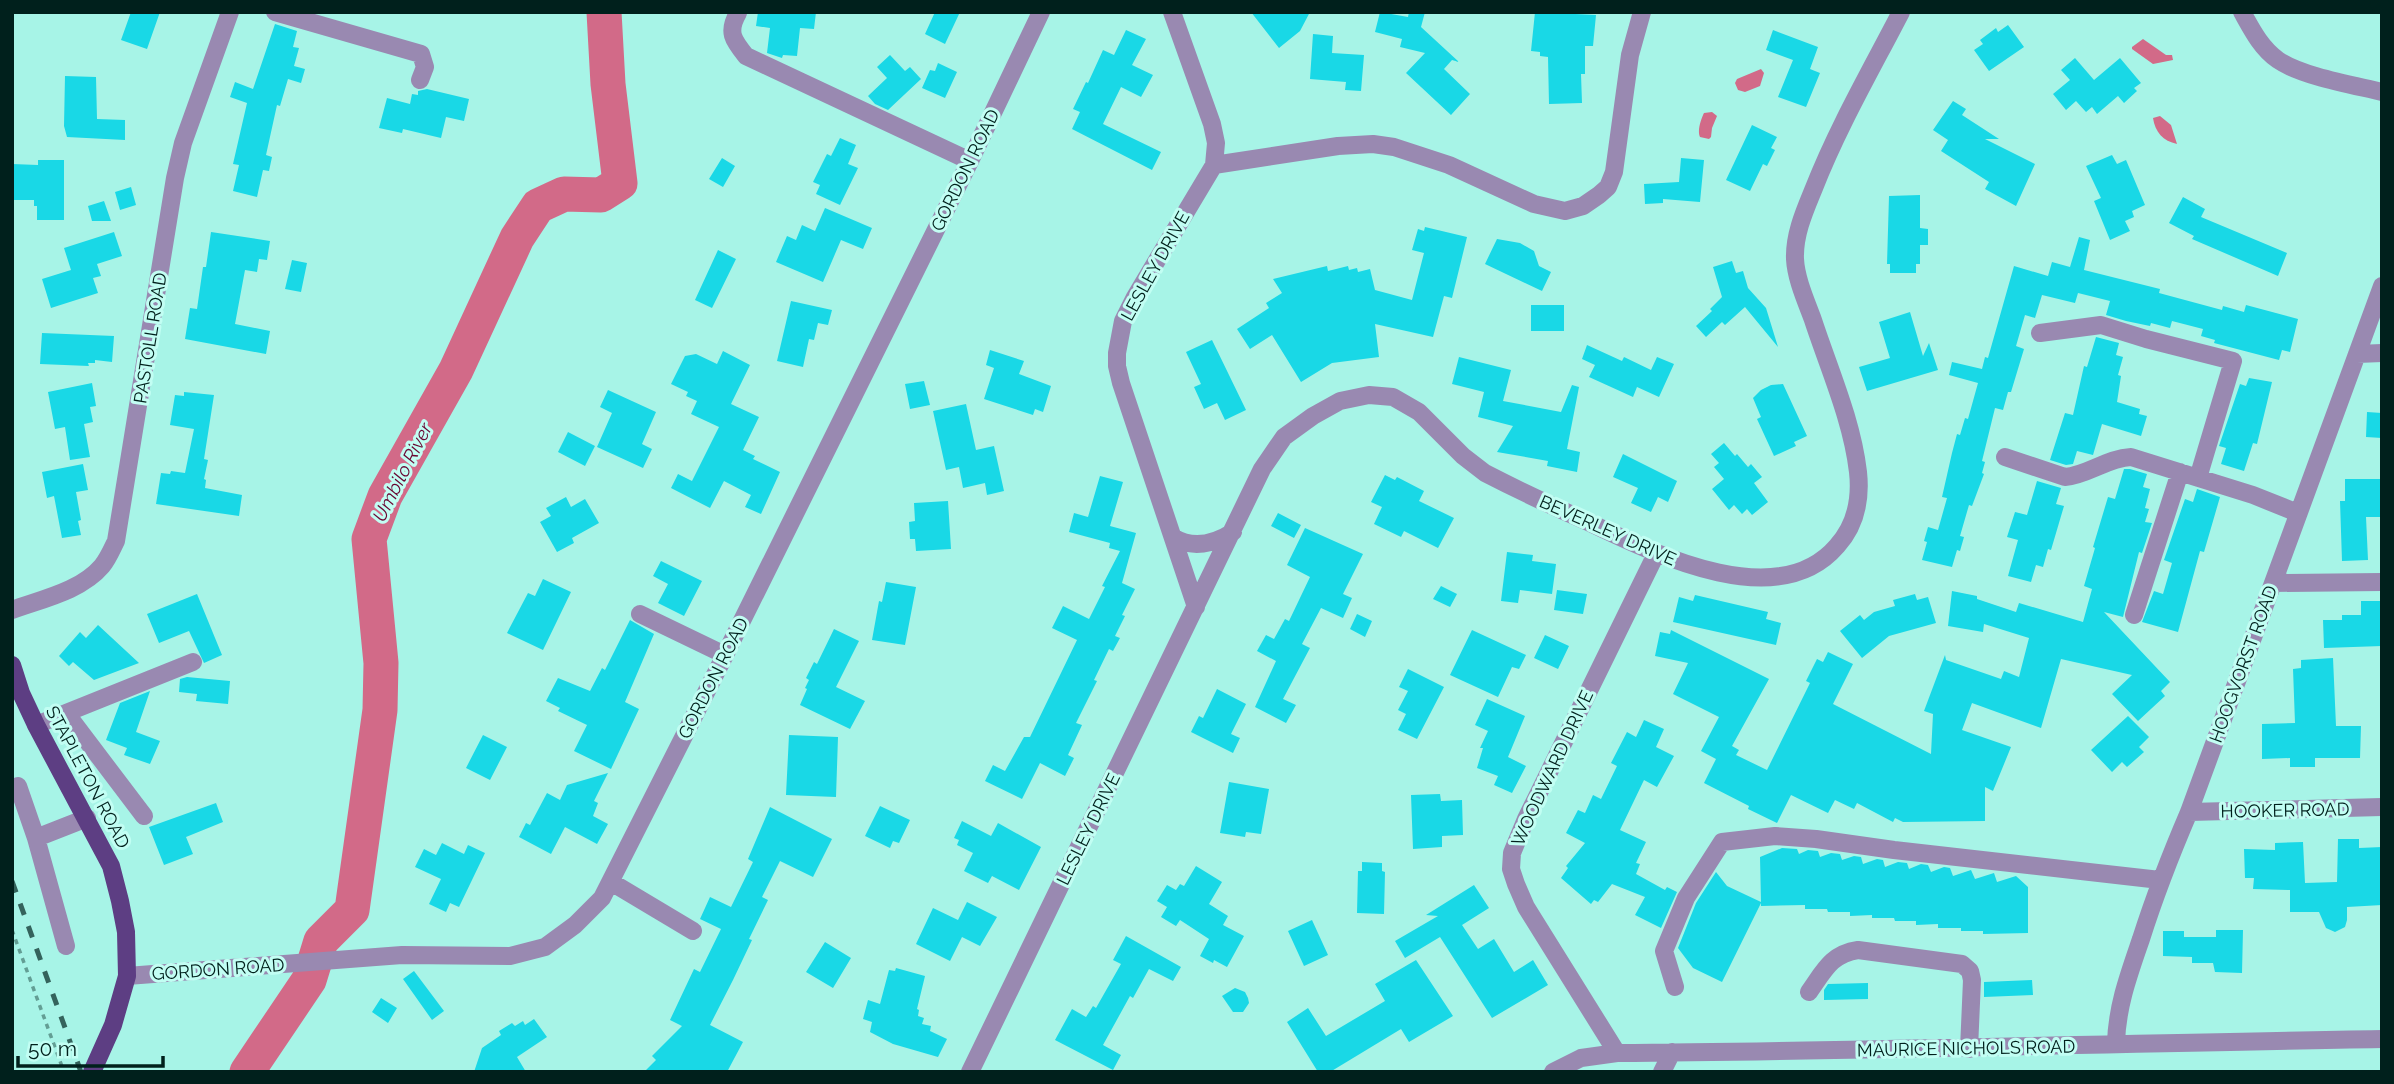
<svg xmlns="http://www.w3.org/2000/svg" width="2394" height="1084" font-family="Raleway,sans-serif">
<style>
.water{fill:#d26a88}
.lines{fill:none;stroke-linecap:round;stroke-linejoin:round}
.river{stroke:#d26a88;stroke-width:35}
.building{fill:#19d8e6}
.path{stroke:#639e94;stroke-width:3.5;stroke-dasharray:5 5;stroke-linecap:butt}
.minor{stroke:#9989b1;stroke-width:18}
.major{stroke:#5d3e83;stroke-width:18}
.rail{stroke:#34635c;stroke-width:5;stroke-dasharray:12 12;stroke-linecap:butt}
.labels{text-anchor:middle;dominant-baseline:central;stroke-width:6;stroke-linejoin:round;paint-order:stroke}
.street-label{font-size:18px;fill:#00201c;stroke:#c2fef3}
.water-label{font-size:19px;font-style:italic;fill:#690531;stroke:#c2fef3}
</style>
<rect width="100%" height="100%" fill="#a7f4e7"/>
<path class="water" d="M2143 39 2166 55H2172L2173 60 2153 64 2132 49V47Z
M1761 69 1764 73 1760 86 1745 92 1738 90 1735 83 1737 79Z
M1712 112 1717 116 1712 128 1711 137 1709 139 1700 137C1697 131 1701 119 1704 113Z
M2160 116 2171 125 2177 144C2163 141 2155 132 2153 118Z"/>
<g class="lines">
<path class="river" d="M247 1072 309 980 321 941 352 910 380 710 381 663 369 539 385 496 456 370 517 238 538 206 564 194 601 195 620 183 608 84 604 12"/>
</g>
<path class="building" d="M131 12H160L147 49 121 40Z
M758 12H816L814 29 800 28 797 56 783 55 782 58 767 53 770 28 756 26Z
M935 12H960L945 44 925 34Z
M1251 12H1310L1300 31 1279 48Z
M1380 12 1408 17 1409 12H1425L1421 27 1459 62 1452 60 1444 69 1470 94 1451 115 1406 73 1425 53 1400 47 1402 39 1375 32Z
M1535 12 1596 15 1593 46H1585V74H1581L1582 103 1549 104 1548 57 1540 56V52L1531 51Z
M275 24 297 31 293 47 299 48 294 66 305 69 301 83 288 79 280 106 277 105 266 155 272 157 269 171 263 170 257 197 233 191 239 165 233 164 247 103 230 97 235 82 253 89Z
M2008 25 2024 47 1989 71 1974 50 1983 44 1980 40 1996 28 1998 32Z
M1126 30 1146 39 1132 65 1153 75 1141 97 1121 87 1103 124 1161 152 1152 170 1072 129 1080 112 1073 109 1086 82 1088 83 1103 50 1114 55Z
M1773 30 1818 47 1810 69 1820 73 1806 107 1778 97 1793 60 1766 50Z
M1313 34 1333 36 1332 53 1364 55 1361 91 1345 90 1346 82 1310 79Z
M890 55 905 71 910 67 921 79 888 110 875 104 868 96 887 78 877 67Z
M2075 58 2094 80 2120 58 2141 83 2134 88 2137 91 2124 103 2118 96 2097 114 2092 107 2086 112 2076 101 2066 110 2053 94 2070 80 2061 70Z
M938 63 957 72 945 98 922 88 930 70 935 71Z
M65 76 96 77 97 119 125 120V140L67 137 64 126Z
M427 89 469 99 464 121 446 117 441 138 403 129 402 133 379 128 387 98 410 104 412 94 418 95V91Z
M1953 101 1966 109 1962 115 1999 139H1985L2035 164 2016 206 1985 189 1989 182 1941 151 1948 140 1933 130Z
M1752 125 1777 137 1771 148 1775 150 1767 166 1763 164 1750 191 1726 180Z
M840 138 856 145 848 164 858 168 840 205 816 194 820 185 813 182 827 154 831 156Z
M2112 155 2117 164 2126 160 2145 205 2132 211 2134 217 2125 221 2130 231 2110 240 2094 201 2101 198 2086 166Z
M722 158 735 166 723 187 709 179Z
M1681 158 1704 160 1700 202 1663 199V203L1645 204 1644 184 1679 182Z
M38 160H64V220H37V206H34V200H12V164L38 165Z
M131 187 136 205 120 210 115 192Z
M1920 195V228L1928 229V245H1920V264H1916V273H1890V264H1887L1889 196Z
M2183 197 2205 209 2201 217 2287 253 2278 276 2192 239 2194 236 2169 223Z
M104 201 111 221H92L88 206Z
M825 208 872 228 863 249 841 240 823 282 776 262 787 236 796 240 802 225 815 231Z
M1425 227 1467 237 1452 298 1444 296 1433 337 1375 324 1379 357 1332 363 1301 382 1272 335 1250 349 1237 329 1269 308 1266 303 1282 293 1273 279 1327 266 1328 271 1348 266 1349 270 1357 268 1358 272 1370 269 1375 290 1412 300 1424 253 1412 250 1418 229 1424 231Z
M114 232 122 256 97 264 101 276 93 278 98 293 51 308 42 279 71 270 64 248Z
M211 232 270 241 267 260 259 259 257 272 245 270 235 324 270 331 266 354 185 339 190 308 197 309 203 267H206Z
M2079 237 2090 240 2084 270 2160 289 2159 293 2222 310 2223 306 2244 312 2246 305 2298 319 2290 352 2282 350 2279 360 2214 343 2215 340 2201 336 2203 329 2172 321 2170 328 2151 323 2150 326 2126 321 2106 315 2110 301 2078 293 2075 303 2042 295 2035 318 2025 315 2016 346 2024 349 2011 392H2008L2003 410 1995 408 1982 461 1985 462 1982 473 1984 474 1972 506 1969 505 1960 536 1964 537 1960 551 1957 550 1952 567 1922 560 1927 542 1924 541 1928 527 1938 530 1947 498 1942 497 1952 453 1957 434 1960 435 1965 418 1968 419 1978 383 1949 375 1952 362 1982 369 1985 357 1988 358 2014 266 2048 276 2052 262 2070 267Z
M1497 239 1520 243 1534 251 1539 266 1551 272 1542 291 1485 264Z
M718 250 736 259 712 308 695 300Z
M292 260 307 263 301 292 285 289Z
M1732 261 1736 273 1743 271 1748 288 1766 308 1778 347 1745 307 1725 325 1722 322 1706 337 1696 326 1712 311 1710 309 1722 297 1713 267Z
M791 301 832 310 828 325 818 323 814 340 809 339 803 367 777 361Z
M1531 305H1564V331H1531Z
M1910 312 1923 356 1929 343 1938 370 1867 391 1859 367 1890 358 1879 322Z
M42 333 114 336 112 362 95 360V363H88L89 366 40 364Z
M2096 337 2119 343 2116 355 2123 357 2118 375 2121 376 2117 402 2140 409 2139 414 2147 416 2141 436 2102 424 2093 455 2077 451 2073 464 2066 465 2050 460 2065 413 2073 415 2084 366 2087 367Z
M1212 340 1246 410 1225 420 1217 403 1204 409 1194 387 1201 384 1186 352Z
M1587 345 1622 361 1624 357 1651 370 1657 357 1674 364 1659 397 1637 387 1633 397 1589 377 1595 365 1582 359Z
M990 350 1024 361 1019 374 1051 386 1043 412 1035 409 1033 415 984 399 994 368 986 365Z
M723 351 750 365 731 404 759 417 743 450 755 456 753 459 780 472 761 514 745 507 751 495 724 481 710 508 671 488 678 474 692 481 719 427 691 414 697 401 686 396 688 392 671 384 685 356 696 354 717 364Z
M1459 357 1511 370 1503 401 1561 412 1572 385 1579 387 1567 449 1580 452 1577 472 1547 466 1548 461 1497 452 1513 426 1478 417 1484 392 1452 384Z
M2249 378 2272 382 2257 444 2253 443 2244 471 2221 464 2226 448 2219 446 2240 384 2246 386Z
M924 381 930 405 910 409 905 384Z
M92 383 96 406 90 407 93 422 84 424 90 457 70 460 65 427 55 429 48 392Z
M1783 384 1807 436 1794 442 1796 446 1774 456 1757 419 1761 417 1753 398 1761 390 1771 385Z
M608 390 656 412 642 444 652 449 643 468 597 447 612 413 600 407Z
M184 392 214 395 204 459 208 460 204 479 206 480 205 488 242 495 239 516 156 504 161 473 170 474 171 471 185 473 194 429 170 425 175 395 184 396Z
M966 404 976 450 994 446 1004 491 987 495 985 483 963 488 959 467 946 470 933 411Z
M2367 412 2382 413V438L2366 437Z
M568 432 595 446 585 466 558 452Z
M1724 443 1735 456 1737 454 1748 467 1751 464 1762 477 1754 483 1768 502 1752 515 1747 509 1742 514 1734 505 1729 510 1712 489 1724 479 1714 467 1719 463 1711 454Z
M1623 454 1677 481 1668 502 1658 497 1651 512 1631 503 1638 488 1613 477Z
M83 464 88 490 76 492 81 520 78 521 81 535 62 538 54 496 47 498 42 472Z
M2124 469H2130L2147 474 2143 487 2150 489 2145 508 2149 509 2145 522 2152 523 2142 553 2139 552 2123 617 2104 612 2170 682 2161 691 2165 696 2138 721 2112 694 2132 675 2061 659 2041 728 1972 703 1962 730 2011 747 1993 791 1985 787V821L1903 822 1895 818 1893 822 1857 803 1854 809 1835 800 1828 813 1791 795 1777 823 1748 809 1749 806 1704 783 1716 759 1701 751 1719 717 1673 694 1688 663 1655 656 1660 632 1670 634 1671 630 1769 679 1732 746 1739 750 1736 755 1767 770 1810 683 1806 681 1817 659 1823 662 1828 652 1853 664 1833 704 1931 754 1933 714 1924 711 1945 655 1946 660 2001 679 2004 671 2019 677 2029 638 1984 624 1983 632 1948 626 1952 591 1977 596V599L2016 612 2019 603 2083 622 2092 589 2084 586 2095 548 2093 547 2108 497 2115 499Z
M1385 475 1395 480 1397 477 1424 491 1419 501 1454 518 1438 548 1404 531 1401 537 1374 524 1382 507 1371 502Z
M1100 476 1123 482 1110 526 1136 533 1122 583 1135 589 1122 615 1125 616 1115 636 1120 638 1113 651 1109 649 1094 680 1097 681 1076 723 1082 725 1068 755 1074 758 1065 776 1040 763 1022 799 985 781 993 765 1005 771 1024 737H1030L1077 640 1052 628 1063 606 1089 619 1105 587 1102 586 1120 551 1109 548 1110 543 1069 532 1074 513 1088 517Z
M2345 479H2382V517H2366L2368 560 2342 561 2340 501H2345Z
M2037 481 2061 488 2056 504 2064 506 2051 550 2048 549 2043 567 2036 565 2031 582 2008 576 2018 540 2007 537 2015 512 2027 515Z
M2197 489 2220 497 2204 552 2200 551 2178 632 2142 622 2154 591 2163 594 2172 563 2164 560 2185 499 2193 502Z
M566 497 571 507 585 499 599 523 572 538 574 543 557 552 540 522 551 516 546 508Z
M948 501 951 549 916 551 915 539H910L909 522 915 521 914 503Z
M1278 513 1301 525 1294 538 1271 526Z
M1305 528 1363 554 1343 594 1352 598 1343 618 1321 608 1302 644 1310 648 1283 699 1296 705 1286 723 1255 707 1276 661 1257 651 1266 635 1274 639 1285 619 1289 621 1310 577 1287 565Z
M1507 552 1533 555 1532 561 1556 564 1552 594 1520 590 1518 603 1501 601Z
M661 561 702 581 684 616 658 603 668 584 653 576Z
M543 579 571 592 543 650 507 633 528 593 535 596Z
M886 582 916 587 905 645 872 640 879 601 882 602Z
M1441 586 1457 594 1450 607 1433 599Z
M1557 590 1587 594 1583 614 1554 610Z
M197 594 222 655 204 663 189 631 159 643 147 614Z
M1915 594 1917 600 1928 597 1936 623 1889 636 1862 658 1840 631 1860 615 1864 620 1874 612 1895 606 1893 600Z
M1695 595 1768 612 1766 619 1781 623 1776 645 1673 622 1679 597 1693 601Z
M2361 601H2382V646L2324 648 2323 620H2342V615H2361Z
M1357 614 1372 621 1365 637 1350 629Z
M630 620 654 634 625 702 639 709 611 769 574 751 587 725 558 711 560 708 546 701 558 678 590 691 602 668 605 670Z
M98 625 139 663 94 680 73 662 69 666 59 656 80 632 86 638Z
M834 629 859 641 836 687 865 701 850 729 800 705 807 689 805 688 809 680 806 678 814 662 817 664Z
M1472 630 1526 655 1519 669 1512 667 1498 697 1450 675Z
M1545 635 1569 646 1558 669 1534 658Z
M2333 658 2336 726H2361L2360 758H2315V767H2290V758L2262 759V724L2295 723 2293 669 2301 668V660Z
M1408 669 1444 687 1417 739 1398 730 1406 714 1398 710 1408 691 1399 687Z
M187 677 230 681 228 704 196 701 197 694 179 692 180 679Z
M1217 689 1246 704 1231 734 1240 738 1233 753 1191 732 1199 716 1203 718Z
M150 691 136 732 160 741 150 764 124 755 127 748 106 740 120 703Z
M1487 699 1525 716 1508 757 1526 766 1512 793 1494 785 1498 776 1477 768 1483 748H1480L1488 731 1475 725Z
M2128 716 2149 737 2139 747 2144 752 2127 767 2122 762 2112 772 2091 750Z
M1644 720 1664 729 1656 747 1674 756 1657 787 1644 780 1620 830 1646 842 1636 863 1640 864 1636 874 1665 890 1667 887 1677 892 1661 928 1635 915 1645 897 1612 884 1598 902 1594 900 1591 904 1561 878 1568 868 1566 866 1585 843 1566 833 1578 810 1585 813 1593 795 1601 799 1617 766 1611 763 1627 732 1636 737Z
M483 735 507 747 490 780 466 768Z
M789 735 838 737 836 797 786 795Z
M608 773 594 801 598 803 593 816 608 824 597 844 565 827 551 854 519 837 526 823 530 825 547 793 560 800 567 785Z
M1229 782 1269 789 1261 834 1246 832 1245 837 1220 833Z
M1440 794 1441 801 1462 800 1463 835 1442 836V847L1413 849 1411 795Z
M216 803 223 822 186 837 193 854 164 865 149 827Z
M880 806 910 820 899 843 893 841 890 848 865 836Z
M770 807 832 839 813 877 780 861 762 897 768 900 749 939 752 940 733 980 710 1025 743 1042 727 1072H644L656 1060 652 1056 682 1026 670 1020 694 969 700 972 721 929 700 919 710 897 731 907 753 862 748 859Z
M962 821 991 836 998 823 1041 847 1019 890 992 876 988 883 964 871 973 853 957 845 959 840 954 838Z
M2338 839H2359V848L2382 847V905L2347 907V920L2345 927 2335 932 2326 928 2319 912H2290V890L2253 889 2254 878H2245L2244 849 2275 850V843L2303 842 2305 883 2337 882Z
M442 843 464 854 468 845 485 853 459 907 450 903 446 912 429 904 441 879 415 867 424 849 436 855Z
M1782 848 1797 849 1799 854 1808 850 1818 851 1820 857 1831 853 1840 854 1842 860 1854 856 1861 857 1863 864 1877 859 1883 860 1885 867 1898 862 1907 863 1909 869 1921 864 1928 865 1931 872 1944 867 1950 868 1953 876 1971 870 1975 879 1994 873 1997 882 2016 876 2028 887V933L1983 934V931H1961V928H1938V924L1916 925V921H1895L1894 918H1872V915L1850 916V912H1828L1827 909H1805V905L1761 906V903L1722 982 1693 968 1678 948 1696 903 1716 872 1727 886 1761 902 1760 857Z
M1362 862 1382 863V871L1385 872 1384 914 1357 913 1358 871H1362Z
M1196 866 1222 882 1209 904 1228 916 1223 925 1244 936 1227 967 1214 960 1213 963 1200 956 1209 939 1180 920 1176 926 1161 917 1167 907 1157 901 1167 885 1176 890 1180 884 1184 886Z
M1474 885 1489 908 1462 925 1478 949 1494 939 1514 972 1533 960 1548 985 1492 1018 1440 937 1405 958 1395 941 1438 916 1426 915Z
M967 902 997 917 980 946 962 937 950 961 916 944 933 908 958 920Z
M1312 920 1328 955 1304 966 1288 931Z
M2216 930H2243L2242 973 2215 972 2213 963H2192V957L2163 956V931H2184V937H2216Z
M1126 936 1181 967 1173 981 1149 969 1133 998 1130 996 1103 1045 1121 1055 1113 1070 1055 1040 1072 1009 1086 1017 1093 1006 1096 1008 1121 964 1113 960Z
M825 942 851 958 833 988 806 972Z
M1416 960 1453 1016 1409 1042 1401 1029 1330 1072H1318L1287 1022 1308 1008 1326 1036 1385 1001 1375 984Z
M896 968 925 976 917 1009 919 1010 918 1016 924 1018 922 1024 931 1026 930 1031 947 1039 938 1057 893 1044 870 1032 872 1022 863 1019 868 1000 880 1004 889 970 895 971Z
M414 971 444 1011 432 1020 403 979Z
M2032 980 2033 995 1984 997V982Z
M1868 983V999L1824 1000V990L1828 984Z
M1235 988 1245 992 1248 998 1249 1003 1243 1012H1233L1222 996Z
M381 998 397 1008 388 1023 372 1012Z
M534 1019 547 1037 517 1057 526 1072H474L482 1048 501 1035 499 1031 512 1023 515 1026 523 1021 525 1025Z"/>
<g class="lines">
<path class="path" d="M12 930 64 1072"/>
<path class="minor" d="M275 12 421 54 425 67 420 80
M1172 12 1212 124 1216 143 1214 165
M2242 12C2252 30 2261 48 2278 60 2301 76 2353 85 2382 92
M738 13C727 32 733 40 746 56L970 161
M2040 333 2101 325 2146 339 2233 361 2198 478
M2357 354 2382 353
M2005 457 2065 477C2088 475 2107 458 2131 457L2253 495 2298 513
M1173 537C1192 549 1214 544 1233 532
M2273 583 2382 582
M1196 607 1121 383 1117 366V353L1123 321 1135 297 1214 165 1338 146 1373 144 1394 147 1449 165 1534 204 1565 211 1583 206 1599 195 1608 187 1614 172 1630 55 1642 12
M12 610C42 599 81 591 102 566 108 559 112 549 116 541L175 178 183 143 230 12
M640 614 725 655
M2134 615 2180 472
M66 713 144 816
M36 725 193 662
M18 786 36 838
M2189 812 2382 807
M611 882 693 931
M66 946 36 838 87 818
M127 976 402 955 510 956 545 947 575 925 602 898 725 655 970 161 1041 12
M1675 987 1664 951 1686 898 1722 842 1775 836 1816 839 1894 850 2160 880
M1809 992C1824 971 1831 954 1858 950L1962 964 1970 971 1972 980 1969 1049
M2116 1043C2117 1006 2129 974 2141 939 2155 895 2171 854 2189 812L2382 286
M1617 1053 1526 907 1516 884 1511 869 1512 853 1526 819 1656 554
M970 1072 1262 469 1284 437 1313 416 1340 401 1369 395 1393 397 1419 412 1463 456 1485 473C1518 490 1552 506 1586 521 1651 552 1777 616 1837 546 1856 525 1861 500 1858 472 1852 420 1829 369 1813 320 1806 301 1796 279 1795 259 1794 234 1805 210 1814 188 1838 127 1871 70 1901 12
M1553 1072 1581 1058 1617 1053C1872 1051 2127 1043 2382 1039
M1662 1072 1672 1052"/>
<path class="major" d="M12 665 21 693 36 725 111 866 120 901 126 932 127 976 113 1025 92 1072"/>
<path class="rail" d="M12 881 81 1072"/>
</g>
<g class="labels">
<g class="street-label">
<text transform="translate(965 170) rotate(-64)">GORDON ROAD</text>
<text transform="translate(1155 266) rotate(-61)">LESLEY DRIVE</text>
<text transform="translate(150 338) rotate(-81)">PASTOLL ROAD</text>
<text transform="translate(1608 530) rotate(24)">BEVERLEY DRIVE</text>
<text transform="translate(2243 664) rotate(-70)">HOOGVORST ROAD</text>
<text transform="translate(713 678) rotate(-63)">GORDON ROAD</text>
<text transform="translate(1552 768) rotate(-65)">WOODWARD DRIVE</text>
<text transform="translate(88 777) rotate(62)">STAPLETON ROAD</text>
<text transform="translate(2285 810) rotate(-1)">HOOKER ROAD</text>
<text transform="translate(1088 829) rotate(-64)">LESLEY DRIVE</text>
<text transform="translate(218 969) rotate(-4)">GORDON ROAD</text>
<text transform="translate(1966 1048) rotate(-1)">MAURICE NICHOLS ROAD</text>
</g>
<g class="water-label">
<text transform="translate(402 472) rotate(-63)">Umbilo River</text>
</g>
</g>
<rect width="2394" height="1084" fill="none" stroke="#00201c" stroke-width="28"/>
<path d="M18 1056v10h145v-10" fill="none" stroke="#00201c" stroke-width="3.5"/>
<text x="28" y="1056" font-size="21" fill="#00201c" stroke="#c2fef3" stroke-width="5" paint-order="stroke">50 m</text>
</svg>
